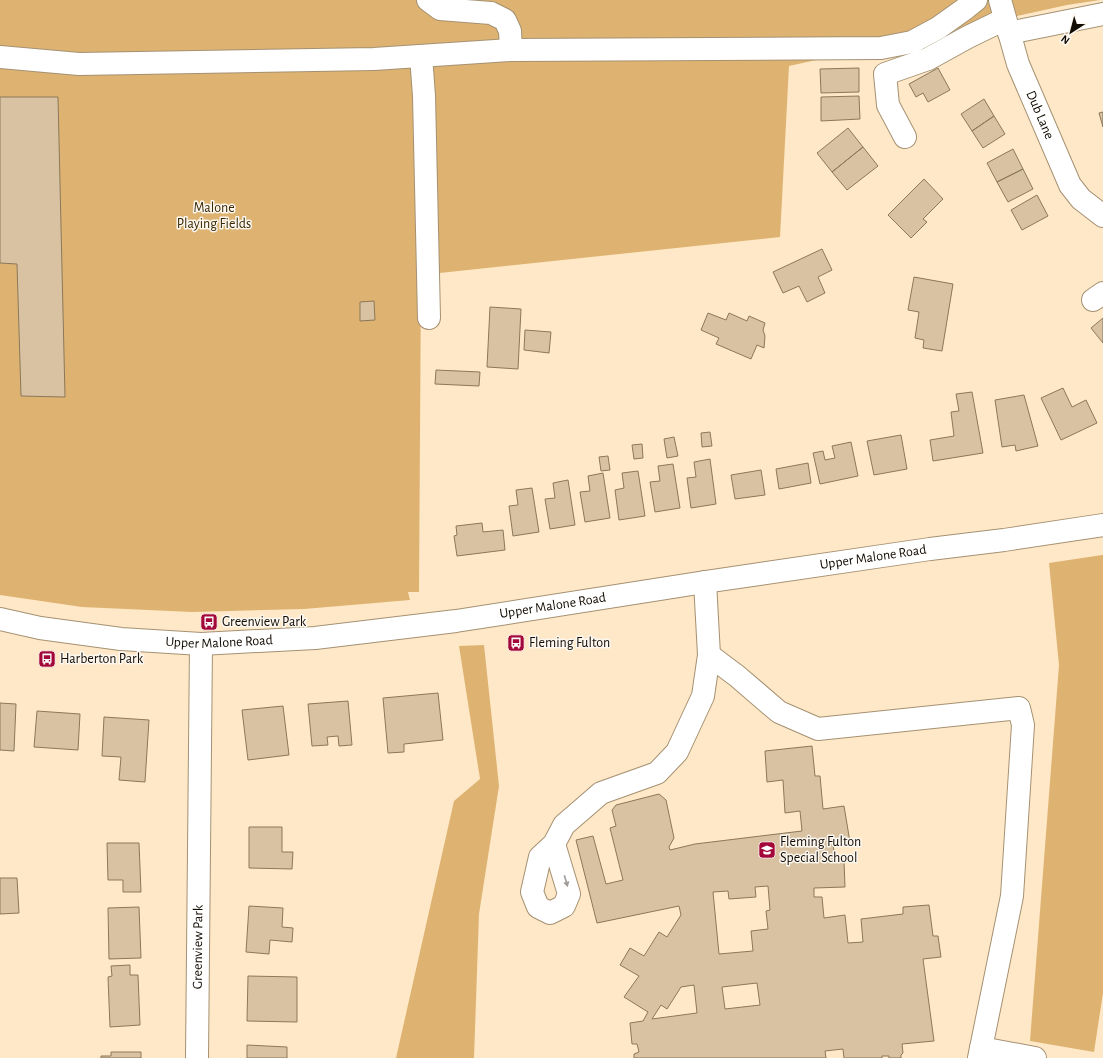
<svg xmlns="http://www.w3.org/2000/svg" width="1103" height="1058" font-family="'Alegreya Sans',sans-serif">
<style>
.green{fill:#deb371}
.building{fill:#d8c2a2;stroke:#8b785a;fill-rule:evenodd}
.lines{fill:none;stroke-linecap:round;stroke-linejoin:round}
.minor-casing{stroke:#a59172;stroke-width:24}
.major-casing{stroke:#a59172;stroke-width:24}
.minor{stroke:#fff;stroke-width:22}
.major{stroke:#fff;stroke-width:22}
.oneway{fill:#a09d9a}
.labels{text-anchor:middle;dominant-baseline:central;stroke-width:3;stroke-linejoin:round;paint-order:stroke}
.street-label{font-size:14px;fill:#120b02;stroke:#fcf8f1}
.park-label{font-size:14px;fill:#3b2702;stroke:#fcf8f1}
.poi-label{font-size:14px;fill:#120b02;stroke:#fcf8f1;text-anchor:start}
</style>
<rect width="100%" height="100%" fill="#fee8c7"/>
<path class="green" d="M0 0H1100L1067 5 789 66 780 237 421 275 419 592H408L410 600 304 609 192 612 82 607 0 595Z
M1102 555H1103V993L1094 1052 1030 1041 1059 665 1049 563Z
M484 645 499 786 479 914 474 1058H396L454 801 480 779 459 646Z"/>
<path class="building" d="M859 68V92L821 93 820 69Z
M938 68 950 90 928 102 923 93 916 97 909 84Z
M859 96 860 119 821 121V97Z
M0 97H58L65 397 21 396 17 264 0 263Z
M984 99 994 116 972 131 961 114Z
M1103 112V127L1099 113Z
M994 116 1005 134 983 148 972 131Z
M848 128 863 147 832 172 817 153Z
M863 147 878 166 847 190 832 172Z
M1013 149 1023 169 997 182 987 163Z
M1023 169 1033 189 1008 202 997 182Z
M924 179 943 199 923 219 927 222 911 238 888 215Z
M1037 195 1048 216 1022 230 1011 210Z
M822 249 832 270 818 277 825 293 807 302 799 286 783 293 773 272Z
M914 277 953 284 942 351 923 348 924 340 915 338 919 312 908 310Z
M374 301 375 320 360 321V302Z
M490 307 521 309 518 369 487 367Z
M708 313 726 320 729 313 747 321 749 316 765 323 763 330 765 336 764 348 757 345 751 359 716 344 719 338 701 330Z
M1103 318V343L1091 328Z
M525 330 551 332 549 353 524 350Z
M436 370 480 372 479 386 435 384Z
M1063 388 1072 407 1086 400 1097 423 1061 440 1041 398Z
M972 392 983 453 933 461 930 440 954 436 951 412 959 411 956 394Z
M1024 395 1038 446 1016 451 1015 445 1002 447 995 400Z
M710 432 712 446 702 447 701 433Z
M901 435 907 469 874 475 867 441Z
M674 437 678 456 667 458 664 439Z
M851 442 858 476 820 484 813 453 823 451 825 460 835 458 832 446Z
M642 444 643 458 634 459 632 445Z
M608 456 610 470 601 471 599 457Z
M710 459 716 504 691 508 687 478 696 477 694 462Z
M808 463 811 483 779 489 776 469Z
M673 464 680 508 655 512 650 482 660 481 658 466Z
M761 470 765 495 735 499 731 475Z
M638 471 645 516 619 520 615 490 624 488 622 473Z
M603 473 610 518 585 522 580 492 590 491 588 476Z
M568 480 575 525 550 529 545 499 555 498 553 483Z
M532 488 539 532 513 536 509 506 518 505 516 490Z
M482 523 483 532 503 530 505 550 457 556 454 536 457 535 456 526Z
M438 693 443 740 404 744V752L388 753 383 698Z
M348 701 352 745 339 746 338 736 327 737 328 745 312 746 308 704Z
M0 703 16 704 14 751 0 750Z
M283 706 289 755 248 760 242 710Z
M37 711 80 714 78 750 34 747Z
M104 717 149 720 145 782 119 780 121 757 102 756Z
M812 746 815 776H820L823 809 844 806 850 842 833 843 835 862 844 861 845 887 814 888V897H822L824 918 845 915 848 943 863 942 861 919 903 914V907L929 905 933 936H938L941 957 923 959 934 1041 902 1044 903 1053 901 1055V1058H889V1056H882V1058H844L843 1049 825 1051 826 1058H634V1054L639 1052 637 1044H632L630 1023 643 1021 648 1012 624 997 639 976 620 965 630 948 644 956 659 932 667 937 681 915 679 906 597 923 576 840 593 836 606 884 623 880 610 828 616 826 612 810 616 805 659 794 666 800 674 838 669 847 670 850 695 844 802 831 800 811 785 813 783 780 767 782 765 751ZM768 886 770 910 766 911 768 929 751 931 753 951 719 954 713 892 728 891 729 899 756 897 755 887ZM757 983 760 1005 725 1009 722 987ZM694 985 697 1013 652 1019 661 1005 667 1009 681 987Z
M249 827H282V852H293L292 869 249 868Z
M107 843H139L141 892H123V880H108Z
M0 878H17L19 913 0 914Z
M249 906 283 908 282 927 293 928 292 942 270 940 269 954 246 952Z
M139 907 141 958 109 959 108 908Z
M130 965V975H138L140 1025 110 1027 108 977 112 976 111 966Z
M248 976 297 977V1022L247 1021Z
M247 1045 287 1047V1058H247Z
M111 1052H141V1058H101V1056H111Z"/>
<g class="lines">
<defs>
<g id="minor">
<path d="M428 0 440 9 491 13 505 20 510 31 511 50"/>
<path id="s1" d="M1000 0 1018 64 1070 185 1081 199 1103 216"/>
<path d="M1009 33 1103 14"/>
<path d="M421 56 424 96 429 318"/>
<path d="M0 57 79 64 374 59 511 50 881 48 912 42 938 28 966 8 976 0"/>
<path d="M905 137 888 105 885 74 928 59 968 37 1005 19"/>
<path d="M1093 300 1103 293"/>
<path d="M709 655 737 676 779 712 818 729 1019 708 1023 725 1012 896 979 1058"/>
<path d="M554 844 569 894 564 906 550 913 538 907 532 892 540 857 554 844 564 825 601 793 657 773 677 752 703 696 709 655 705 582"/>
<path d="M981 1048 1035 1058"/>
<path id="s2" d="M197 1058 201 644"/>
</g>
<g id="major">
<path id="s3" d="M0 619 40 628 121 639 201 644 315 638 456 621 705 582 930 549 1004 540 1103 525"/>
</g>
</defs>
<use href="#minor" class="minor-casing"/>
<use href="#major" class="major-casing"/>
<use href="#minor" class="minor"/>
<use href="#major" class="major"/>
</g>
<defs><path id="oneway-solid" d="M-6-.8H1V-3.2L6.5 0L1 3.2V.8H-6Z"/></defs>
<use class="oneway" href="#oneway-solid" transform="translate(566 881) rotate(74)"/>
<defs>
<symbol id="bus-square" viewBox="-11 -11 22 22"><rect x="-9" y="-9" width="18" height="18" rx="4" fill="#a30639" stroke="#fcf8f1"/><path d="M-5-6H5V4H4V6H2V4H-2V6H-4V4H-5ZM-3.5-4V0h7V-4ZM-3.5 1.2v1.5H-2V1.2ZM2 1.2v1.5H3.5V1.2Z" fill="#fff"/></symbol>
<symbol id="school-square" viewBox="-11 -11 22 22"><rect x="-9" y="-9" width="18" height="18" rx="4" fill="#a30639" stroke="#fcf8f1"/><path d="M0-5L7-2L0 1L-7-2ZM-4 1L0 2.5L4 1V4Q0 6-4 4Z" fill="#fff"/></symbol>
</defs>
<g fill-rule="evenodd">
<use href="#bus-square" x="199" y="612" width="20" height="20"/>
<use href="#bus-square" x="506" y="633" width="20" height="20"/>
<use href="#bus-square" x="37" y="649" width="20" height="20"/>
<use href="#school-square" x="757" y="840" width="20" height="20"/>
</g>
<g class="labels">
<g class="street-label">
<text stroke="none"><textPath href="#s1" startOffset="122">Dub Lane</textPath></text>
<text stroke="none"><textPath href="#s3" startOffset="881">Upper Malone Road</textPath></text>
<text stroke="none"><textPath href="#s3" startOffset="557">Upper Malone Road</textPath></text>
<text stroke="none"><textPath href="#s3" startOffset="221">Upper Malone Road</textPath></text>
<text stroke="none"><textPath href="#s2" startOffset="111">Greenview Park</textPath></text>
</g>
<g class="park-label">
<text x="214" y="208">Malone<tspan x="214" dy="16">Playing Fields</tspan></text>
</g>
<g class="poi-label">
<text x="222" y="622">Greenview Park</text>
<text x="529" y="643">Fleming Fulton</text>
<text x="60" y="659">Harberton Park</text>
<text x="780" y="842">Fleming Fulton<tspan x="780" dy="16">Special School</tspan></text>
</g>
</g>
<g transform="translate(1071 32) rotate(216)" stroke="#fcf8f1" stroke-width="3" paint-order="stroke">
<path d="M0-3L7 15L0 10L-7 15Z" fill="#120b02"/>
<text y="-6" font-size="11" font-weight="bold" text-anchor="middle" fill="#120b02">N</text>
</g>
</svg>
